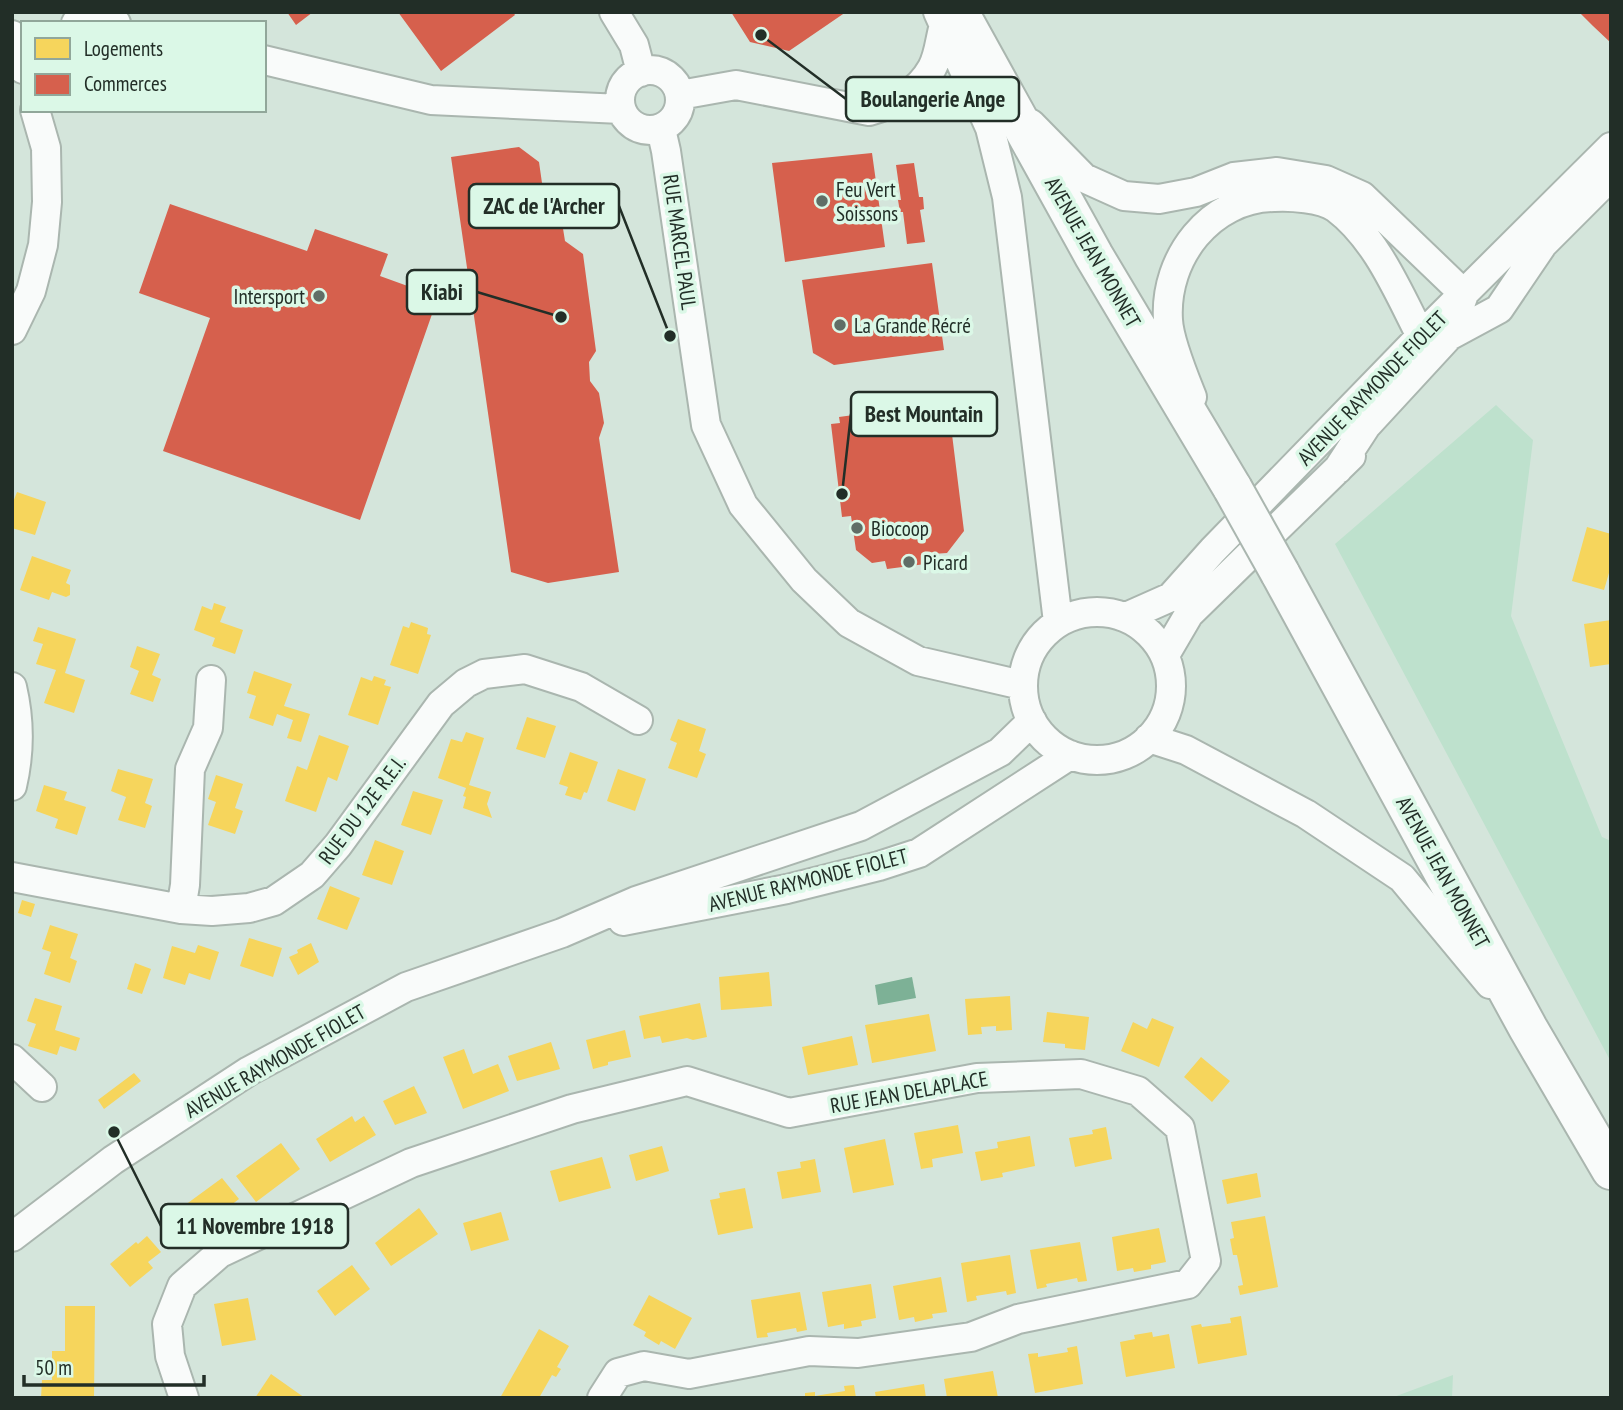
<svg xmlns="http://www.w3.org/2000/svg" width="1623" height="1410" font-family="'PT Sans Narrow',sans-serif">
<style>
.green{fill:#bee1cd}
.water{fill:#7db196}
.homes{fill:#f6d55c}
.shops{fill:#d6604d}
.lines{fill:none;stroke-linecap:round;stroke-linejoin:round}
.minor-casing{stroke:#aab6af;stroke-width:32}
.secondary-casing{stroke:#aab6af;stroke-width:42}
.minor{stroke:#f9fbfa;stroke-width:28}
.secondary{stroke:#f9fbfa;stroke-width:38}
.secondary-bridge-casing{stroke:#aab6af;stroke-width:42;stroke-linecap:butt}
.secondary-bridge{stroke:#f9fbfa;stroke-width:38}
.poi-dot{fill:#606e66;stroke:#dbf8e7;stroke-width:2.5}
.labels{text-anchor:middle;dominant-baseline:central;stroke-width:7;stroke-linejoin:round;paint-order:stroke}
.poi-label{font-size:21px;fill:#222e27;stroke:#dbf8e7;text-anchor:start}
.street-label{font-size:21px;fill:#222e27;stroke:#dbf8e7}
.leader{fill:none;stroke:#222e27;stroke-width:2.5}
.callout-dot{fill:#222e27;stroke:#dbf8e7;stroke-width:2.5}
.callout{fill:#dbf8e7;stroke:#222e27;stroke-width:2.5}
.callout-label{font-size:23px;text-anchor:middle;font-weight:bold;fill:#222e27}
</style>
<rect width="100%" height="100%" fill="#d4e5db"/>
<path class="green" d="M1496 405 1533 440 1511 616 1602 837 1611 841V1062L1335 544Z
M1453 1375 1452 1398H1391Z"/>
<path class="water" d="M912 977 916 998 878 1005 875 985Z"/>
<path class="homes" d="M17 492 46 502 35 535 12 528V505Z
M1587 527 1611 534V566L1604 590 1572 581Z
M32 556 71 570 66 583 70 585V595L66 597 52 592 49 600 20 590Z
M214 603 226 607 220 622 243 630 235 654 212 646 215 638 194 630 202 606 212 610Z
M1611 620V664L1590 667 1584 624Z
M411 622 428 628 427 634 431 635 418 674 390 665 403 626 409 628Z
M38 627 76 639 65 673 85 680 74 713 44 703 56 670 36 664 43 644 33 641Z
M137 646 160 654 152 675 161 679 153 702 130 694 139 671 130 667Z
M254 671 292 684 284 706 310 714 301 742 287 738 293 720 277 714 273 726 249 718 256 696 247 693Z
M374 676 386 680 384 685 391 687 378 725 348 715 361 677 372 681Z
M527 717 556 726 545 758 516 749Z
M678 719 706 729 699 751 706 754 697 778 668 768 677 743 670 740Z
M466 732 484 738 469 785 491 792 487 804 492 818 463 808 466 797 463 796 466 788 438 778 451 739 462 742Z
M319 735 349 746 337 781 328 777 316 812 285 801 297 766 307 770Z
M570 752 598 762 587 793 584 792 581 800 565 795 568 787 559 784Z
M118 769 153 779 145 803 152 806 145 828 118 820 126 797 111 791Z
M618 769 646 779 635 811 607 801Z
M216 775 243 784 235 808 243 811 235 834 208 825 216 802 208 799Z
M44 785 67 792 64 800 86 807 77 835 55 828 58 819 36 811Z
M413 791 443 800 431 835 401 825Z
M375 840 404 851 392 885 362 875Z
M330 886 360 898 347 930 317 919Z
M22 900 35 904 31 917 18 913Z
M50 925 78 934 70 958 77 961 70 983 44 974 51 952 42 949Z
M249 938 282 948 273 977 240 966Z
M311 943 319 962 298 975 289 957 298 953 297 950Z
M198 945 219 952 210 980 189 973 185 985 163 978 172 946 195 953Z
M135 963 151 969 142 994 127 989Z
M769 972 772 1006 721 1010 719 977Z
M1010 996 1012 1030 996 1031V1026L981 1027 982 1034 968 1035 965 999Z
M35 998 62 1006 55 1030 80 1038 76 1051 60 1046 57 1055 28 1046 36 1024 27 1021Z
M700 1003 707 1037 693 1040 687 1038 662 1043 660 1036 644 1039 639 1016Z
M1047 1012 1089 1017 1085 1050 1065 1048V1044L1043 1042Z
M929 1014 936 1051 872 1063 865 1025Z
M1152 1018 1174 1027 1159 1067 1121 1051 1133 1022 1147 1029Z
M625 1030 631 1057 608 1062V1065L593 1069 586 1040Z
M852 1036 858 1065 808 1075 802 1047Z
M551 1042 560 1069 517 1081 508 1056Z
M464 1049 473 1074 498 1064 509 1091 463 1109 443 1057Z
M1201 1057 1230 1081 1212 1102 1184 1077Z
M134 1073 141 1081 104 1109 98 1100Z
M414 1086 427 1113 395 1125 383 1101Z
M352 1116 355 1122 364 1116 376 1135 330 1162 316 1139Z
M958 1125 963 1153 932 1159 933 1167 921 1169 914 1133Z
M1106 1127 1112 1159 1075 1167 1069 1138 1093 1134 1092 1130Z
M1030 1136 1035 1166 1002 1173 1003 1177 981 1181 975 1152 998 1148 997 1142Z
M885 1139 894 1185 853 1193 844 1148Z
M281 1143 300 1169 256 1202 236 1176Z
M662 1146 669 1171 636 1181 629 1155Z
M602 1157 611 1188 559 1202 550 1171Z
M815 1159 821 1192 782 1199 777 1172 801 1168 800 1162Z
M1257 1173 1261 1197 1227 1204 1222 1180Z
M222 1178 239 1199 226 1209 229 1213 211 1227 207 1223 198 1230 181 1208Z
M745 1188 753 1228 718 1235 710 1200 720 1198 719 1193Z
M419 1208 438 1234 391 1266 375 1243Z
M501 1212 509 1240 471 1251 463 1223Z
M1265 1216 1278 1287 1240 1295 1238 1286 1243 1285 1237 1255H1233L1230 1239 1234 1238 1231 1222Z
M1159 1228 1166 1262 1151 1265V1269L1134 1272 1133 1268 1117 1271 1112 1237Z
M147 1236 161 1252 148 1262 153 1268 130 1287 110 1264 136 1242 138 1244Z
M1080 1242 1087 1281 1078 1282 1077 1278 1046 1284 1047 1287 1037 1289 1030 1250Z
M1010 1255 1016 1293 1007 1295 1006 1291 976 1296 977 1300 967 1302 961 1263Z
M352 1265 370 1289 335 1316 317 1291Z
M941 1277 947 1312 932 1314 933 1318 915 1322 914 1317 899 1320 893 1286Z
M871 1284 876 1318 861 1321 862 1326 844 1329V1324L828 1327 822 1292Z
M800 1292 807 1330 797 1332 796 1328 767 1333 768 1337 757 1338 751 1300Z
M649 1295 692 1318 675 1349 661 1341 659 1345 644 1336 646 1332 633 1325Z
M248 1298 256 1340 222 1346 214 1304Z
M65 1306H95L94 1398H41L42 1380H52V1351H65Z
M1241 1316 1247 1355 1198 1364 1191 1326 1201 1324 1202 1327 1231 1323 1230 1318Z
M539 1329 569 1346 557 1367 561 1369 556 1377 552 1375 539 1398H500Z
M1152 1332 1153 1337 1169 1334 1175 1368 1126 1377 1120 1342 1135 1339 1134 1335Z
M1077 1346 1083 1384 1035 1393 1028 1354 1038 1353V1357L1068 1352 1067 1348Z
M993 1371 998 1398H947L944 1379Z
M271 1374 305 1398H255Z
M924 1384 926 1398H876L875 1392Z
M854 1385 856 1398H805V1393L815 1392V1396L845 1391 844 1386Z"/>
<path class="shops" d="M287 12H313L296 25Z
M398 12H513L515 15 441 71Z
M731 12H846L789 51 750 42Z
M1579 12H1611V43L1593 26Z
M519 147 539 162 545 204 561 216 565 241 583 254 596 351 589 362 590 381 599 393 604 423 599 438 619 572 548 583 511 572 451 157Z
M872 153 885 247 785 262 772 163Z
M914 163 919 197H923L924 209 920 210 925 242 907 244 903 212H900L898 200H901L896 165Z
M170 204 307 251 315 229 388 254 380 276 438 297 360 520 163 451 210 318 139 293Z
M932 263 944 350 834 365 813 353 802 280Z
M948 402 964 531 947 553 932 554 933 563 887 569 885 561 872 563 856 550 851 516 842 517 831 424 840 423 839 417Z"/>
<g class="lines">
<defs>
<path id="minor" d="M614 12 634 45 641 72
M938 12 990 128 1007 197 1058 622
M76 23 100 19 116 23
M12 35 23 69
M264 60 431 100 621 109
M620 100a30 30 0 1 1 60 0a30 30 0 1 1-60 0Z
M680 95 736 85 869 111C895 104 918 93 932 68 939 56 940 38 944 25
M1031 124 1084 178 1124 196 1159 199 1196 192 1234 177 1277 172 1326 180 1362 196 1464 294 1449 336 1366 426 1338 469
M661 129 666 151 706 425 743 505 804 580 849 623 918 661 1022 685
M12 330 31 291 43 245 47 202 46 148 35 110
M1192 397C1184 377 1169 341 1168 320 1164 258 1210 198 1274 197 1290 196 1322 198 1336 208 1377 239 1398 292 1421 336H1449L1499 309 1543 244 1609 178 1611 150
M1023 686a74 74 0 1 1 148 0a74 74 0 1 1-148 0Z
M1126 617 1171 597 1213 550 1421 336 1611 147
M1165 655 1189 614 1351 456
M12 687C20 721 20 752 12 786
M1149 738 1186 750 1306 814 1402 878 1490 984
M12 877 181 909 212 911 249 908 274 901 312 875 338 845 441 704 466 683 484 674 525 669 581 687 638 720
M181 909 185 885 190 769 208 728 211 680
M623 921 787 889 879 866 919 853 1070 755
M12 1059 42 1087
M12 1237 113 1160 249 1071 406 987 562 933 636 901 861 826 1000 752 1032 721
M184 1398 170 1356 167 1324 182 1286 220 1253 411 1163 572 1109 687 1081 789 1113 977 1078 1081 1074 1138 1091 1180 1128 1206 1261 1188 1284 1018 1319 971 1337 858 1353 809 1351 689 1374 644 1366 618 1373 602 1398"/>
<path id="secondary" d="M959 12 1094 256 1233 489
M1280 573 1528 1028 1611 1170"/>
</defs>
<use href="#minor" class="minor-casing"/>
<use href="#secondary" class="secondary-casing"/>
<use href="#minor" class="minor"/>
<use href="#secondary" class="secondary"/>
<defs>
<path id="secondary-bridge" d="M1233 489 1280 573"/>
</defs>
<use href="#secondary-bridge" class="secondary-bridge-casing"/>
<use href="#secondary-bridge" class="secondary-bridge"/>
</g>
<g class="poi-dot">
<circle cx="822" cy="201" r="7"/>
<circle cx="319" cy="296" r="7"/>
<circle cx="840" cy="325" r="7"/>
<circle cx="857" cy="528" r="7"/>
<circle cx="909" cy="562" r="7"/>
</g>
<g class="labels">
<g class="poi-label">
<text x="836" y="189">Feu Vert<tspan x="836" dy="24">Soissons</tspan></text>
<text x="305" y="296" text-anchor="end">Intersport</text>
<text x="854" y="325">La Grande Récré</text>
<text x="871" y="528">Biocoop</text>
<text x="923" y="562">Picard</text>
</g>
<g class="street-label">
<text transform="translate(680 242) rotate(82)">RUE MARCEL PAUL</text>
<text transform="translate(1093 252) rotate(60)">AVENUE JEAN MONNET</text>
<text transform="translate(1372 388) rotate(-46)">AVENUE RAYMONDE FIOLET</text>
<text transform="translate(362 810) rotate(-53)">RUE DU 12E R.E.I.</text>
<text transform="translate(1443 872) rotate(61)">AVENUE JEAN MONNET</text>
<text transform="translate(808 880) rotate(-14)">AVENUE RAYMONDE FIOLET</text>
<text transform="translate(275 1061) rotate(-30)">AVENUE RAYMONDE FIOLET</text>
<text transform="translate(909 1092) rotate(-10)">RUE JEAN DELAPLACE</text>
</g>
</g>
<path class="leader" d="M761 35L846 99M670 336L619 206M561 317L477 292M842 494L851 414M114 1132L161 1226"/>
<g class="callout-dot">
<circle cx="761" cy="35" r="7"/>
<circle cx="670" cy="336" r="7"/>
<circle cx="561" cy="317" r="7"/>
<circle cx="842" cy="494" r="7"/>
<circle cx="114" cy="1132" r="7"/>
</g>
<g class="callout">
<rect x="846" y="77" width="173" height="44" rx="7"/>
<rect x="469" y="184" width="150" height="44" rx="7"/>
<rect x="407" y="270" width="70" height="44" rx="7"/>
<rect x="851" y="392" width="146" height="44" rx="7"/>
<rect x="161" y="1204" width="187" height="44" rx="7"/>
</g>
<g class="callout-label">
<text x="933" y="107">Boulangerie Ange</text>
<text x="544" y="214">ZAC de l'Archer</text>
<text x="442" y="300">Kiabi</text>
<text x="924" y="422">Best Mountain</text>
<text x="255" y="1234">11 Novembre 1918</text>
</g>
<rect width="1623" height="1410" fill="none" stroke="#222e27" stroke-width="28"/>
<rect x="21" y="21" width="245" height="91" fill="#dbf8e7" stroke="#91a79a" stroke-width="2"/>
<rect x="35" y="38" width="35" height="21" fill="#f6d55c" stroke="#91a79a" stroke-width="2"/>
<text x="84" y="56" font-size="21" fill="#222e27">Logements</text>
<rect x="35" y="74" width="35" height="21" fill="#d6604d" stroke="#91a79a" stroke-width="2"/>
<text x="84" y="91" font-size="21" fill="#222e27">Commerces</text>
<path d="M24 1375v10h180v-10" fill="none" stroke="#222e27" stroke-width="3.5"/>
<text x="35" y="1375" font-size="21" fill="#222e27" stroke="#dbf8e7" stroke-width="5" paint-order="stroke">50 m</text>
</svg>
